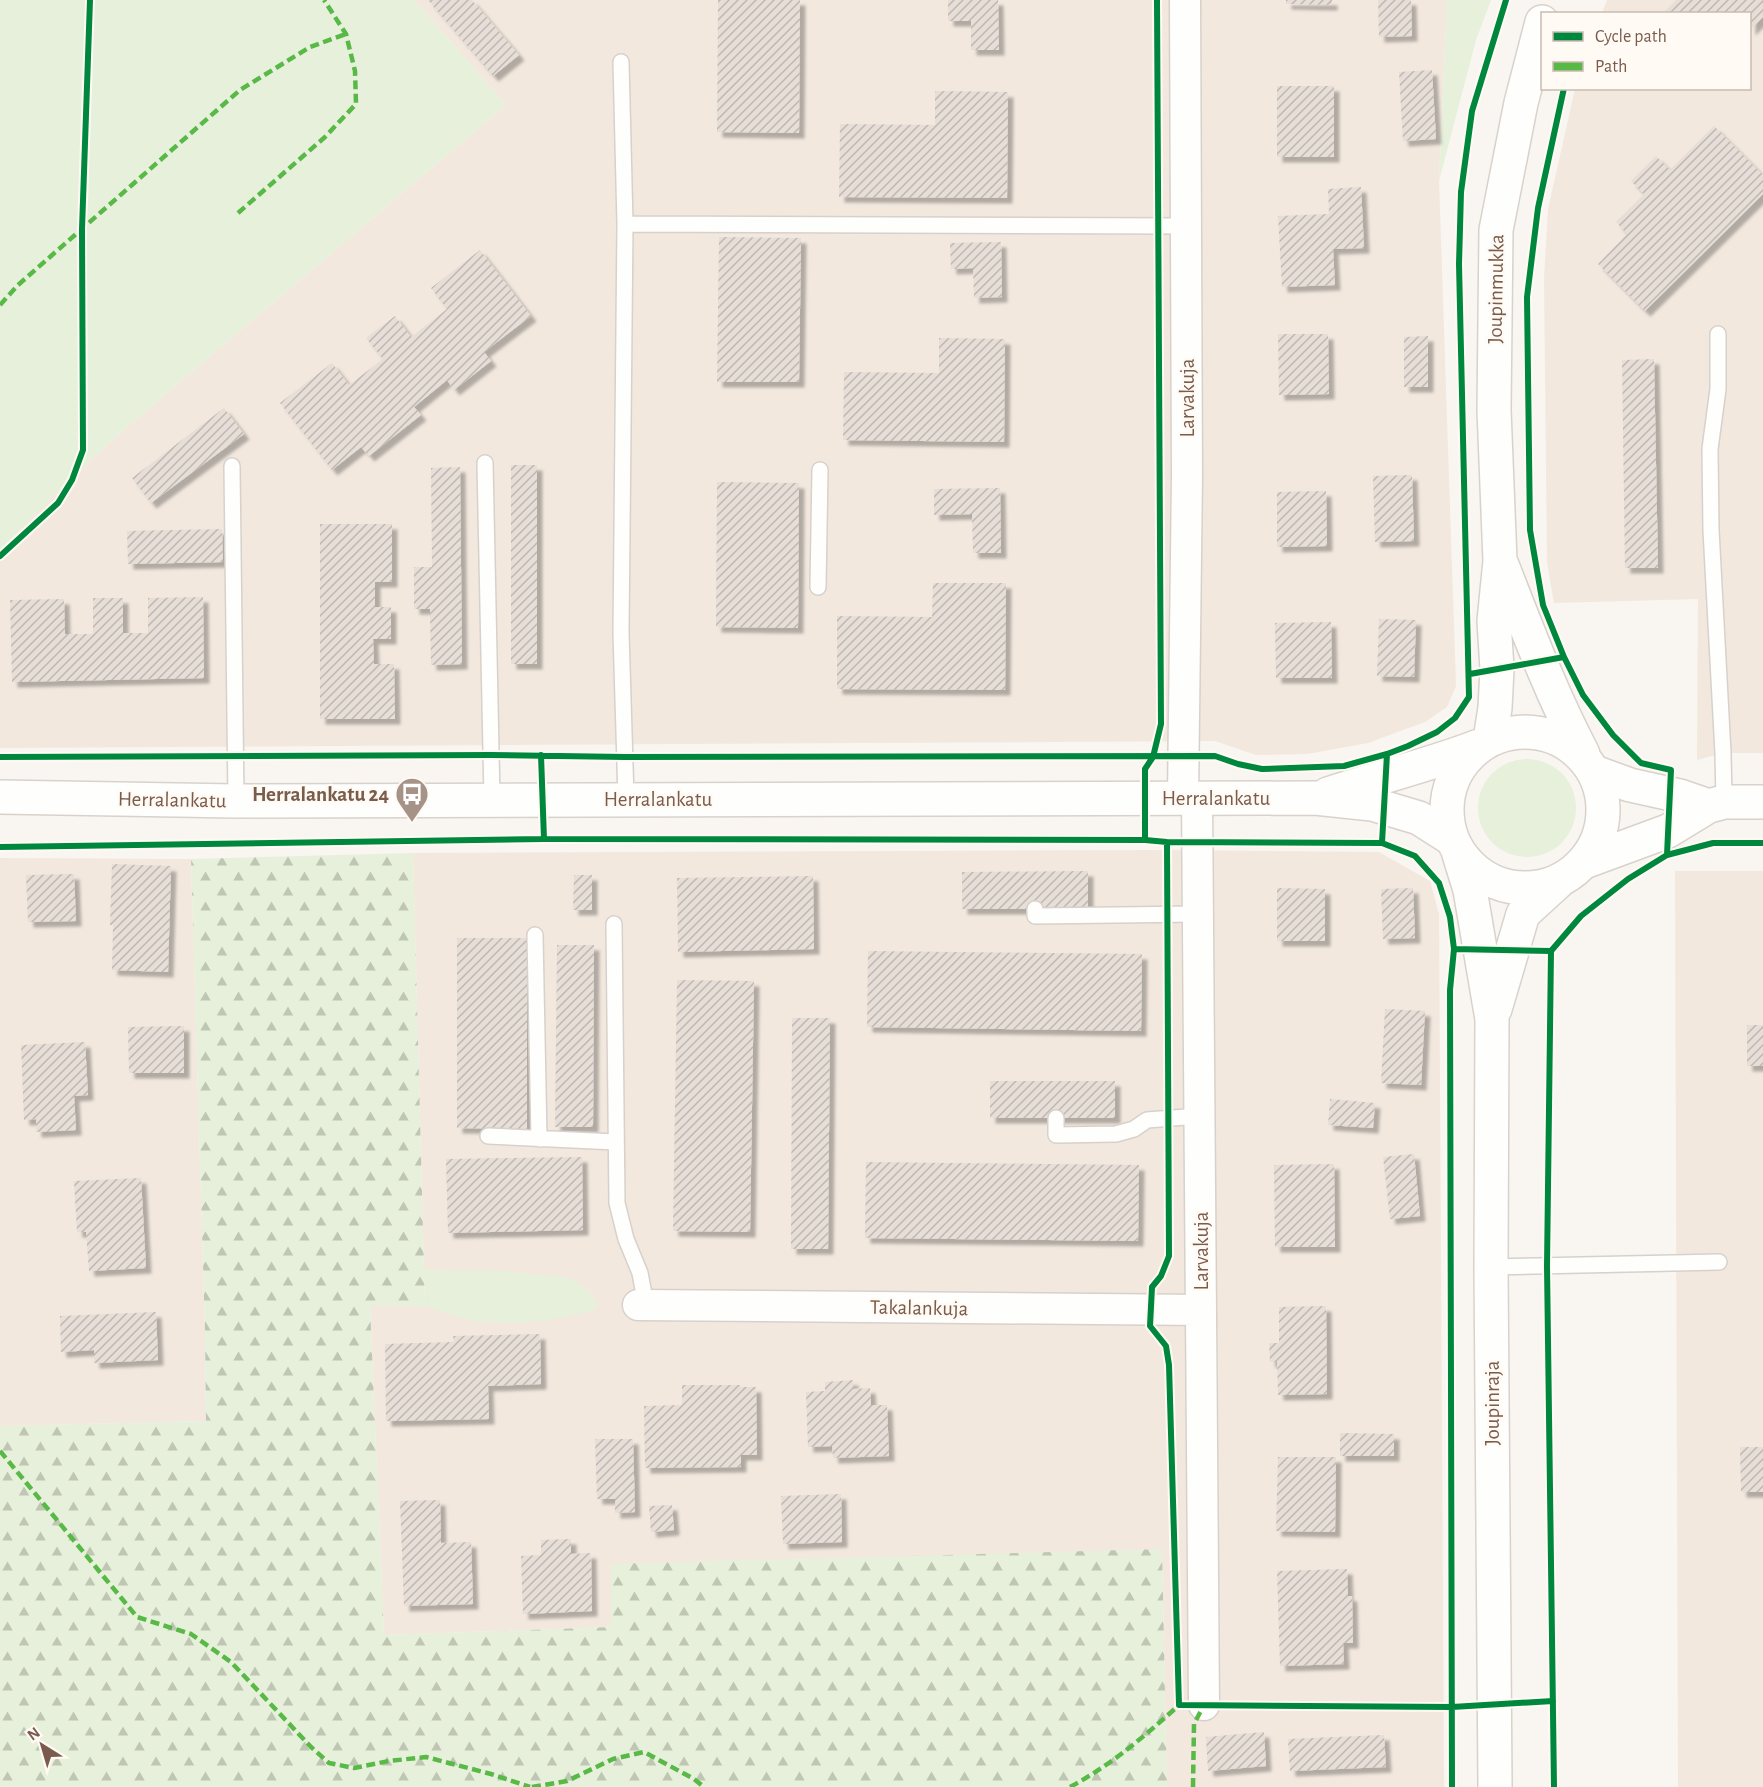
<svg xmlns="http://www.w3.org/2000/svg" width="1763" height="1787" font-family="'Alegreya Sans',sans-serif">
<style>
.residential{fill:#f2e8de}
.grass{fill:#e7f0db}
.forest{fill:url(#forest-firs)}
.building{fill:url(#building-hatch);filter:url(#shadow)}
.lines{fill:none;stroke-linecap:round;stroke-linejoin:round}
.lane-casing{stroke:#d7d1cb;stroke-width:18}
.street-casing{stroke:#d7d1cb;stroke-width:33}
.secondary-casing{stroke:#d9d2cb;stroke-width:36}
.lane{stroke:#fefefd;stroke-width:15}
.street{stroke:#fefefd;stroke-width:30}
.secondary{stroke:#fefefd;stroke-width:33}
.quiet{stroke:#58b947;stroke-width:4.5;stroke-dasharray:9 4.5;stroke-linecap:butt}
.cycleway-casing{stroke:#fffaf3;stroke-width:10}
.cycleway{stroke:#00873e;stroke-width:6}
.labels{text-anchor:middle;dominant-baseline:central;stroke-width:4.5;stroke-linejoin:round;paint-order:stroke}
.street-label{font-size:21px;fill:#7a5c4d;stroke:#fffaf3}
.poi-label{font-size:21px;font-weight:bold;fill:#7a5c4d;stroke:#fffaf3;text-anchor:end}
</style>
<defs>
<pattern id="forest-firs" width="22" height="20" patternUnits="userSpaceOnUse" patternTransform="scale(1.5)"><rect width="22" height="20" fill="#e7f0db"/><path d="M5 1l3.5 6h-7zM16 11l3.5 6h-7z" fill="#c0c6b4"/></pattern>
<pattern id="building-hatch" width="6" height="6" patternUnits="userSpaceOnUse" patternTransform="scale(1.5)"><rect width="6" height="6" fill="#e6ded7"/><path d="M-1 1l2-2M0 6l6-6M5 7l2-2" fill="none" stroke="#bfb7b1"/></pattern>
<filter id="shadow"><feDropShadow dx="5.5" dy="5.5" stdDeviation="1.5" flood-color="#0004"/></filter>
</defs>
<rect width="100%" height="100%" fill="#f9f5f0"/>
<path class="residential" d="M414 0H1447L1439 181 1456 686 1447 707 1425 722 1368 743 1307 754 1256 755 1215 741 0 748V550L67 482 121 432 506 105Z
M1607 0H1763V753H1723L1697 760 1698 599 1554 603 1547 562 1544 279 1548 209 1575 89 1750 88V14L1602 13Z
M1148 850 1379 852 1430 881 1439 914 1444 1787H1167L1162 1550 611 1565V1627L384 1635 370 1306H425L413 853Z
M0 858 191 859 205 1332 206 1421 0 1426Z
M1675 871H1763V1787H1678Z"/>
<path class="grass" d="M0 0H414L506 105 121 432 67 482 0 550Z
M1447 0H1491L1476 40 1439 181Z
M1478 808a49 49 0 1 1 98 0a49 49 0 1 1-98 0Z
M425 1270 502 1271 571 1278 590 1291 599 1308C560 1321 506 1327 465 1319 452 1316 438 1310 425 1306Z"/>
<path class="forest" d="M413 853 425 1306H370L384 1635 611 1627V1564L1162 1549 1167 1787H0V1426L206 1421 205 1332 191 859Z"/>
<path class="building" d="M428 0H472L519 55 493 76Z
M718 0H800L799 133 717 132Z
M948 0H998L999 50H971V21H948Z
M1286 0H1332V5L1286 4Z
M1378 0H1411L1412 36 1379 37Z
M1676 0H1763V17L1750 30V14H1662Z
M1432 70 1436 139 1403 141 1399 72Z
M1277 86H1334V157H1277Z
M935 91 1008 92 1007 198 839 197 840 124 935 125Z
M1714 126 1763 175V194L1645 311 1598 264 1627 234 1616 222 1644 194 1631 181 1656 156 1670 170Z
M1361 187 1364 248 1333 249 1335 285 1282 287 1278 216 1329 214 1328 189Z
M719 237 801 238 799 382H717Z
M1001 242 1002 297 974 298 973 268 951 269 950 243Z
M480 250 531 316 484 352 491 361 454 390 447 380 414 407 421 415 369 456 361 447 332 470 280 403 332 363 349 385 383 359 366 338 395 316 411 337 447 309 431 288Z
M1278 334H1328L1329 394 1279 395Z
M1428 336V387H1404V337Z
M939 338 1005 339 1004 442 843 440 844 372 939 373Z
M1654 359 1658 568H1625L1622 360Z
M224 408 244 434 151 503 132 478Z
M511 465H537V664H511Z
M460 467 462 664 431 665 430 609H414V567H432L431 468Z
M1412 475 1414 541 1375 542 1373 476Z
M717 482 799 483 798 628 716 627Z
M1000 488 1001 553H973L972 514 934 515V489Z
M1326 491 1327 546 1277 547V492Z
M320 524H392V582H375V607H391V639H373L374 664H394L395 719H320Z
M222 529 223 562 128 564 127 531Z
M933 583H1006L1005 690 837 689V616L932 617Z
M203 597 204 678 12 682 10 600 64 599 65 634H93V598H123V633H148V598Z
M1379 619 1416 620 1414 677 1377 676Z
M1331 622 1332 678H1276L1275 623Z
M112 864 171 866 168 972 112 970 113 925H110Z
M1088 871V909H962V872Z
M74 874 76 921 28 922 26 875Z
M574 875H592V910H573Z
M813 876 814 949 678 952 677 878Z
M1277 888 1325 889V941H1277Z
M1413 888 1415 938 1383 939 1381 889Z
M457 938H527V1129L457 1128Z
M557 945H594L593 1127H555Z
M868 951 1142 954 1141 1031 867 1027Z
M677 980 754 981 750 1232 673 1231Z
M1385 1009 1425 1011 1421 1085 1381 1083Z
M792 1018H830L828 1249H791Z
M1747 1025H1763V1066H1747Z
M184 1026V1073H129L128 1027Z
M85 1042 88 1095 74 1096 76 1130 36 1132V1119L24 1120 21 1045Z
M990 1081H1115V1118H990Z
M1330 1099 1375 1103 1373 1128 1328 1125Z
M1414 1154 1420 1216 1390 1219 1383 1157Z
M582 1157 583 1230 448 1233 446 1159Z
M866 1162 1139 1165 1138 1241 865 1238Z
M1334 1164 1335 1247H1275L1274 1165Z
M141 1178 146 1268 89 1271 86 1232H77L74 1181Z
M1326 1306 1327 1394 1278 1395 1277 1362H1270L1269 1343H1279V1307Z
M156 1312 158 1360 94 1363V1350L61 1352 60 1316Z
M540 1334 541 1384 488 1386 489 1419 386 1421 385 1344 454 1342 453 1336Z
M853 1380V1389L870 1388 871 1405H887L889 1456 833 1458 832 1446 808 1447 806 1392 825 1391V1382Z
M682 1385H740V1387H756L757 1455H741V1467L645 1468 644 1406 682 1405Z
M1340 1433 1394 1434V1456H1340Z
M595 1439H633L635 1512 615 1513V1499H597Z
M1740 1447H1763V1492H1741Z
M1278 1457H1336L1335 1532 1276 1531Z
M841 1494 842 1542 783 1544 781 1496Z
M440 1500 441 1543 471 1542 473 1604 404 1606 400 1501Z
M672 1505 674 1530 651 1532 649 1506Z
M571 1539V1554L591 1553 592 1611 523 1614 521 1556 541 1555V1540Z
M1347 1569 1348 1596H1352L1353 1643H1343L1344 1664 1280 1666 1277 1571Z
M1264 1732 1266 1766 1208 1771 1206 1737Z
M1384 1735 1386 1767 1290 1771 1288 1739Z"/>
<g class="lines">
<defs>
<path id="lane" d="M621 62 625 224
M1718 334V389L1710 449 1711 530 1723 753 1724 802
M485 463 492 799
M232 466 236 801
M818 587 820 470
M626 798 621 633 625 224 1186 226
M1035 909V916L1198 914
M614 924 617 1203 626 1239 640 1273 646 1305
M535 935 539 1139
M1056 1118V1135L1116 1134 1134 1129 1147 1120 1199 1116
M488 1136 616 1142
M1491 1267 1719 1262"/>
<path id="street" d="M1183 797 1187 475 1185 0
M1197 798 1204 1705
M638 1305 1201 1310"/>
<path id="secondary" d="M1502 565C1527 629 1551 693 1583 754
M1447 810a78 78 0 1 1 156 0a78 78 0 1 1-156 0Z
M1490 740 1495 708 1497 669 1494 621 1500 561 1494 410 1496 230 1521 103 1542 22
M1594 772 1630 785 1680 796 1709 806
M1328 794C1379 777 1430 765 1479 746
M0 797 236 801 1315 798 1372 804 1419 818 1452 839
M1458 851 1470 890 1492 1019 1491 1267 1495 1787
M1584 862 1668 831 1709 806 1724 802H1763
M1495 1009 1523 914 1558 882"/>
</defs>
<use href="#lane" class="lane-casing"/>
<use href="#street" class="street-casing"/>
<use href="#secondary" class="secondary-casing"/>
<use href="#lane" class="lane"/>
<use href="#street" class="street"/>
<use href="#secondary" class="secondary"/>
<path class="quiet" d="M238 213 325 137 356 104 355 71 346 34 324 0
M0 305 18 285 240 90 310 47 346 34
M0 1451 137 1617 191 1634 231 1662 311 1747 329 1763 354 1768 389 1761 426 1757 491 1774 530 1787
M532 1787 567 1781 613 1759 644 1752 694 1779 704 1787
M1070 1787C1111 1765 1145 1736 1179 1705
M1193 1787 1194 1724 1204 1705"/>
<defs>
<path id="cycleway" d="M1564 88 1538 208 1527 297 1530 530 1543 605 1564 657 1583 695 1613 735 1641 763 1671 770 1667 855
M0 556 58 503 72 480 83 450 82 229 90 0
M1470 674 1564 657
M541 755 544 839
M0 757 491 755 625 757 1215 756 1238 764 1262 769 1344 766 1387 754 1408 746 1437 732 1455 718 1469 697 1459 264 1461 192 1472 111 1506 0
M1145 840V769L1153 757 1161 724 1157 0
M1167 842 1169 1256 1161 1276 1152 1287 1150 1326 1166 1346 1169 1365 1179 1705 1452 1707 1553 1701
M1382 843 1387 754
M0 847 544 839 1145 840 1167 842 1382 843 1415 856 1439 883 1450 917 1454 949 1551 951 1581 916 1628 879 1667 855 1713 843H1763
M1551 951 1547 1266 1554 1787
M1452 1787 1450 990 1454 949"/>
</defs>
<use href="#cycleway" class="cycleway-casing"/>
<use href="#cycleway" class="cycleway"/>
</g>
<defs>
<symbol id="bus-pin" viewBox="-11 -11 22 30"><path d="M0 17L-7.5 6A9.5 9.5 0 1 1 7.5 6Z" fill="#a69286" stroke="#fffaf3"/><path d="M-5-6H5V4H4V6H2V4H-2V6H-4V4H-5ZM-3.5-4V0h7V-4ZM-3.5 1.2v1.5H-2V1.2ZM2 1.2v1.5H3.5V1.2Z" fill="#fff"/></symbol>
</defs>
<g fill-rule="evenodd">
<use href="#bus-pin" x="393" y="775" width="38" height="52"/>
</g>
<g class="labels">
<g class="street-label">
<text transform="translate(1496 289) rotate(-89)">Joupinmukka</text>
<text transform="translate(1187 398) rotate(-90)">Larvakuja</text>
<text x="1216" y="798">Herralankatu</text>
<text x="658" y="799">Herralankatu</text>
<text transform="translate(172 800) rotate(1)">Herralankatu</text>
<text transform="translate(1201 1251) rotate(-90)">Larvakuja</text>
<text transform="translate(919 1308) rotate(1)">Takalankuja</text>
<text transform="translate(1492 1403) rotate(-90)">Joupinraja</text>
</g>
<g class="poi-label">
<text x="389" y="794">Herralankatu 24</text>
</g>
</g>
<rect x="1541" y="12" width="210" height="78" fill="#fffaf3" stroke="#cabbb1" stroke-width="1.5"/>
<rect x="1553" y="32" width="30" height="9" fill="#00873e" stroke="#cabbb1" stroke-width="1.5"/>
<text x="1595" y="42" font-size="18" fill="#7a5c4d">Cycle path</text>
<rect x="1553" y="62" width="30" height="9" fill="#58b947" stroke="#cabbb1" stroke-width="1.5"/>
<text x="1595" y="72" font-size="18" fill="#7a5c4d">Path</text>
<g transform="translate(42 1745) rotate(323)" stroke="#fffaf3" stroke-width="4.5" paint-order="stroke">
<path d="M0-4.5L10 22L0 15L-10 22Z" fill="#7a5c4d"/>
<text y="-9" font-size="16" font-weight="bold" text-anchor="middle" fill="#7a5c4d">N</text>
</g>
</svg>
